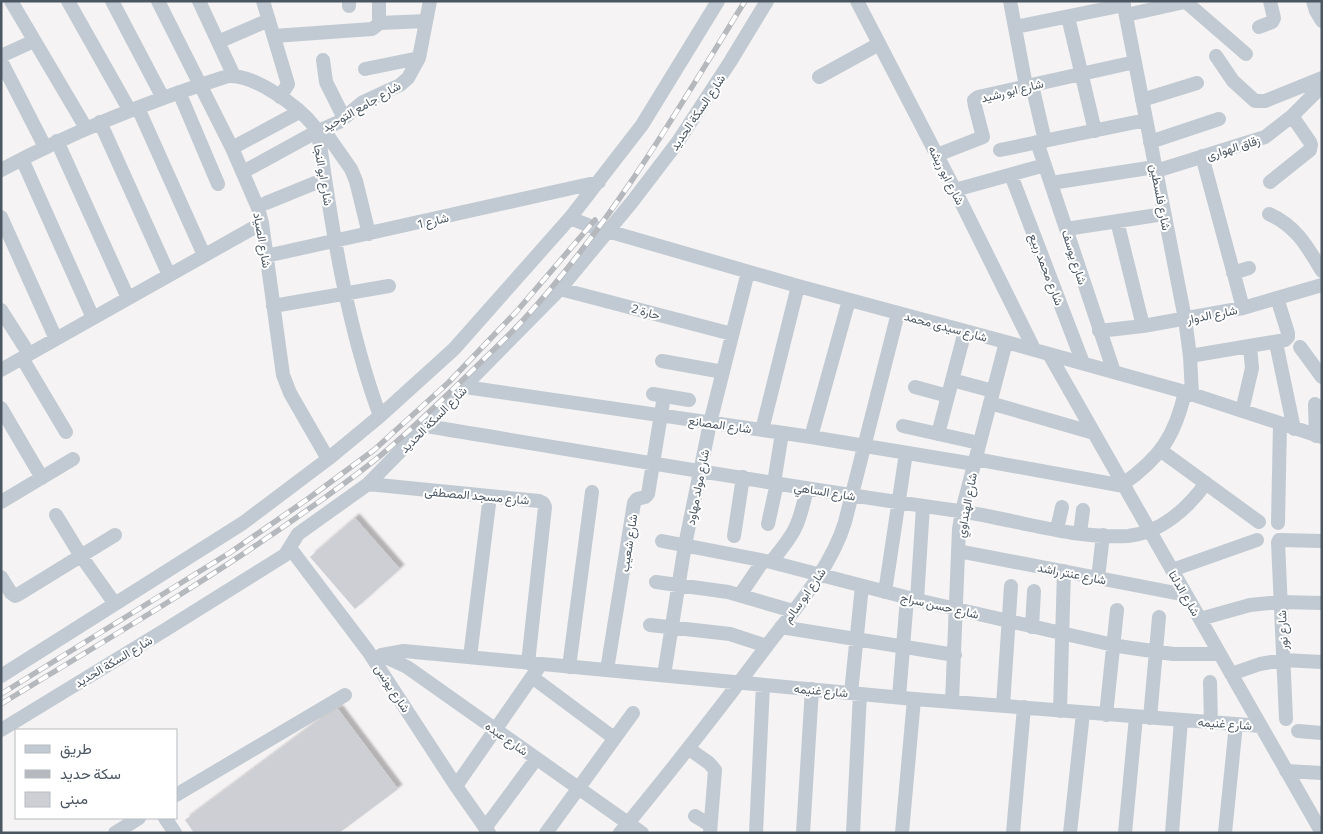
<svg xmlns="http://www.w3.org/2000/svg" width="1323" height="834" font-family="Commissioner,Vazirmatn,sans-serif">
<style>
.building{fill:#cdcfd5;filter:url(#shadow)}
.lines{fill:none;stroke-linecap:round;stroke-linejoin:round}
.minor{stroke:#c1cad2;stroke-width:14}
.rail-casing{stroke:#b5b8bd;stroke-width:5.5}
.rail{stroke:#fff;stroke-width:4;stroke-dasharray:11;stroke-linecap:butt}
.labels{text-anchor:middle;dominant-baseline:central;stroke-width:4;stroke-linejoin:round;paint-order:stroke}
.street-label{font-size:12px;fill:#4a5661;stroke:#fff}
</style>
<defs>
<filter id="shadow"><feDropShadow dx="4.5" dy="-4.5" stdDeviation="1" flood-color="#0004"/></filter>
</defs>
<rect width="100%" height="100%" fill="#f5f3f3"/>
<path class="building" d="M355 518 400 569 355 609 310 557Z
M338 709 398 789 339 833H194L185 820 318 721Z"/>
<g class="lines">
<path class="minor" d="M11 1 86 128
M68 1 130 111
M112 1 163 98
M158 1 232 148 258 208 262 223 283 375 290 393 328 459
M199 1 234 76
M263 1 288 84 280 97
M349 1V6
M379 1V23
M857 1 955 190 1034 349
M1010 1 1026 86
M1123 1 1185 319 1190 356 1192 394
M1313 1 1316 11 1322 21
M1186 2 1246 54
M1126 15 1189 1
M1068 17 1095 131
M1016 27 1124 5
M1259 27 1272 22 1274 18 1270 1
M274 36 372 29 380 23 426 21
M218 42 269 20
M1 56 34 41
M1216 56 1233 81 1255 101H1265L1322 78
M323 60 326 82 344 118
M1 61 45 147
M365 69 419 58
M819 77 879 44
M1032 85 1045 141
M179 92 218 184
M1142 100 1197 83
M138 108 204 255
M100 122 169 275
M323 129 351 169 356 181 369 234
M57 141 128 298
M1037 142 1114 372
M1150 142 1219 119
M232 148 299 112
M1000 150 1146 120
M937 155 983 137 975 106 974 100 978 97 1135 62
M1202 156 1243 308
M22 159 93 318
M1 170C74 131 149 101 228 76 254 74 298 106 314 126 317 131 318 139 320 144 333 236 348 329 380 416
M1156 171 1265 137 1292 116 1322 86
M243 172 316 132 339 122 363 102 400 85 408 78 419 58 430 1
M1011 175 1083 363
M1270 182 1310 150 1311 145 1310 142 1292 116
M1051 183 1155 167
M955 190 1045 165
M266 203 325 179
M1269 214C1296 226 1307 246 1322 271
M1 217 56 339
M570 218 590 226 798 286 1006 342 1185 392 1322 437
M1117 221 1143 326
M1066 229 1164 214
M266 256 599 182
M1233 273 1249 268
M560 289 732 334
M273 306 389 286
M1 310 29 354
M1099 331 1143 326 1243 308 1322 285
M1276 343 1294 429
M1300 347 1322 377
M1049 354 1322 833
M1190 356 1285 340 1288 337V333L1277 298
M22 358 66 432
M662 361 723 372
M1 370 262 223
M952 380 993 391
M465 387 811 437 974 464
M915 387 948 396
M653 394 689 400
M990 403 1094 433
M1315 404 1316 436
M1 408 42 478
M1242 411 1252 368 1250 347
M426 426C604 455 781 486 959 511 1015 519 1071 539 1128 536 1161 533 1188 508 1206 483
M903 426 979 443
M762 430 798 286
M938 434 965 331
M811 437 849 300
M1160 450 1259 522
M975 459 1124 486
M774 483 782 433
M368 484 539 501 543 503 545 507 528 663
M1123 484C1160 458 1175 436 1185 392
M1 502 73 459
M56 515 81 556 115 604
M1278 523 1280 424
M768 524 777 483
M1057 529 1062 507
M1080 533 1083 510
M734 536 743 477
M1279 540 1322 541
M662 541 771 562 917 600 1118 646 1173 654H1220
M1278 542 1286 719
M290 548 368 651 456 786 489 833
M958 551 1186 595
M771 562C795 533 799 526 807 488
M1172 570 1257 540
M1 577 11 593 15 596 19 594 115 535
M1098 578 1103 535
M656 582 728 592 793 611
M885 592 906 453
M740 595 763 561
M917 600 923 506
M1200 619 1250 605 1280 602 1322 603
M650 625 730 634 767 646
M781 627 955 655
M1032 627 1034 591
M381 655 407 667 642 833
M382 655 404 651 914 699 1261 726
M470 657 490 496
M569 667 592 492
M607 670 634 503 637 499 645 497 648 494 664 396
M1231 674 1260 664 1283 660 1322 662
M664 675 685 545 710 423 748 272
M1 676 243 523 328 459 380 416 454 349 570 218 642 125 718 1
M532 677 614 738
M1210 682 1211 723
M851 693 862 586
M899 697 907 598
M952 702 959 529 962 511 1006 342
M1003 706 1011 586
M1060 711 1064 571
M1106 715 1117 610
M1150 718 1159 617
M1 730 165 630 285 555 298 534 368 484 560 289 632 202 677 143 730 62 767 1
M1298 731 1322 733
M689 749 709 763 715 770 710 833
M1286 771 1322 773
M456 786 541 664
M176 795 345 695
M695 816 710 825
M165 818 175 833
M485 828 536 759
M115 833 139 818
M546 833 633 713
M620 833C670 772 719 710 766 647 795 609 831 568 845 522L898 313
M756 833 763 685
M803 833 812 689
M853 833 860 694
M902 833 914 699
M1013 833 1024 707
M1070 833 1083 713
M1125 833 1136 717
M1172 833 1181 720
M1225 833 1236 724"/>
<defs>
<path id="rail" d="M1 694 231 552 309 498 374 450 449 382 517 311 595 220
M1 704C99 644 199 586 293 520 323 499 353 478 381 455 416 426 448 394 480 363 495 348 511 334 525 318 612 223 677 111 745 1"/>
</defs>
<use href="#rail" class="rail-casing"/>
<use href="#rail" class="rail"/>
</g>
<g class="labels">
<g class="street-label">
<text transform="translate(1012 90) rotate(-14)">شارع ابو رشيد</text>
<text transform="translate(361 106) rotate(-30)">شارع جامع التوحيد</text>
<text transform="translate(697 112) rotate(-56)">شارع السكة الحديد</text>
<text transform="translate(1233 147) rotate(-17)">زقاق الهوارى</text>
<text transform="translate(324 175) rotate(80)">شارع ابو النجا</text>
<text transform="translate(947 175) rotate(63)">شارع ابو ريشه</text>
<text transform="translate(1161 197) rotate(79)">شارع فلسطين</text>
<text transform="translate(433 220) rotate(-13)">شارع 1</text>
<text transform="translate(263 240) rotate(80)">شارع الصياد</text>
<text transform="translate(1075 257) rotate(72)">شارع يوسف</text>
<text transform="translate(1047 269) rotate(69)">شارع محمد ربيع</text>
<text transform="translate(646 311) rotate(15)">حارة 2</text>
<text transform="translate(1212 314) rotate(-11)">شارع الدوار</text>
<text transform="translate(946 326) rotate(15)">شارع سيدى محمد</text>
<text transform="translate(433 419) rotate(-45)">شارع السكة الحديد</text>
<text transform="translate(720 424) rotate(8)">شارع المصانع</text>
<text transform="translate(697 487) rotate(-79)">شارع مولد مهاود</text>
<text transform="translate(825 491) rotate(9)">شارع الساهي</text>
<text transform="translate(477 495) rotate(5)">شارع مسجد المصطفى</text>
<text transform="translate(966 505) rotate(-79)">شارع الهنداوي</text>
<text transform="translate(628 543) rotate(-81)">شارع شعيب</text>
<text transform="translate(1072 573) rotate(11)">شارع عنتر راشد</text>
<text transform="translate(1185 593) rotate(60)">شارع الدلتا</text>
<text transform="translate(804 595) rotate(-55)">شارع ابو سالم</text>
<text transform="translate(940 605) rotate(13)">شارع حسن سراج</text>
<text transform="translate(1282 630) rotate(-93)">شارع نور</text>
<text transform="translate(113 661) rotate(-31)">شارع السكة الحديد</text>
<text transform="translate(393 688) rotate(57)">شارع يونس</text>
<text transform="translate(821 690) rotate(5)">شارع غنيمه</text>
<text transform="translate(1225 723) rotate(4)">شارع غنيمه</text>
<text transform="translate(507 738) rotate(35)">شارع عبده</text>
</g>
</g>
<rect width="1323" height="834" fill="none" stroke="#4a5661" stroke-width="5"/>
<rect x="15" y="729" width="162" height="90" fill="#ffffff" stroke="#b7bbc0"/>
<rect x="25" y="745" width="25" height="8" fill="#c1cad2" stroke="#b7bbc0"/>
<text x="60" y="754" font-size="15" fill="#4a5661">طريق</text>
<rect x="25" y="770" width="25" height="8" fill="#b5b8bd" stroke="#b7bbc0"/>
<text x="60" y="779" font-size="15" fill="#4a5661">سكة حديد</text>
<rect x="25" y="792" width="25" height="15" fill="#cdcfd5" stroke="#b7bbc0"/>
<text x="60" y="804" font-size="15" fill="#4a5661">مبنى</text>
</svg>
